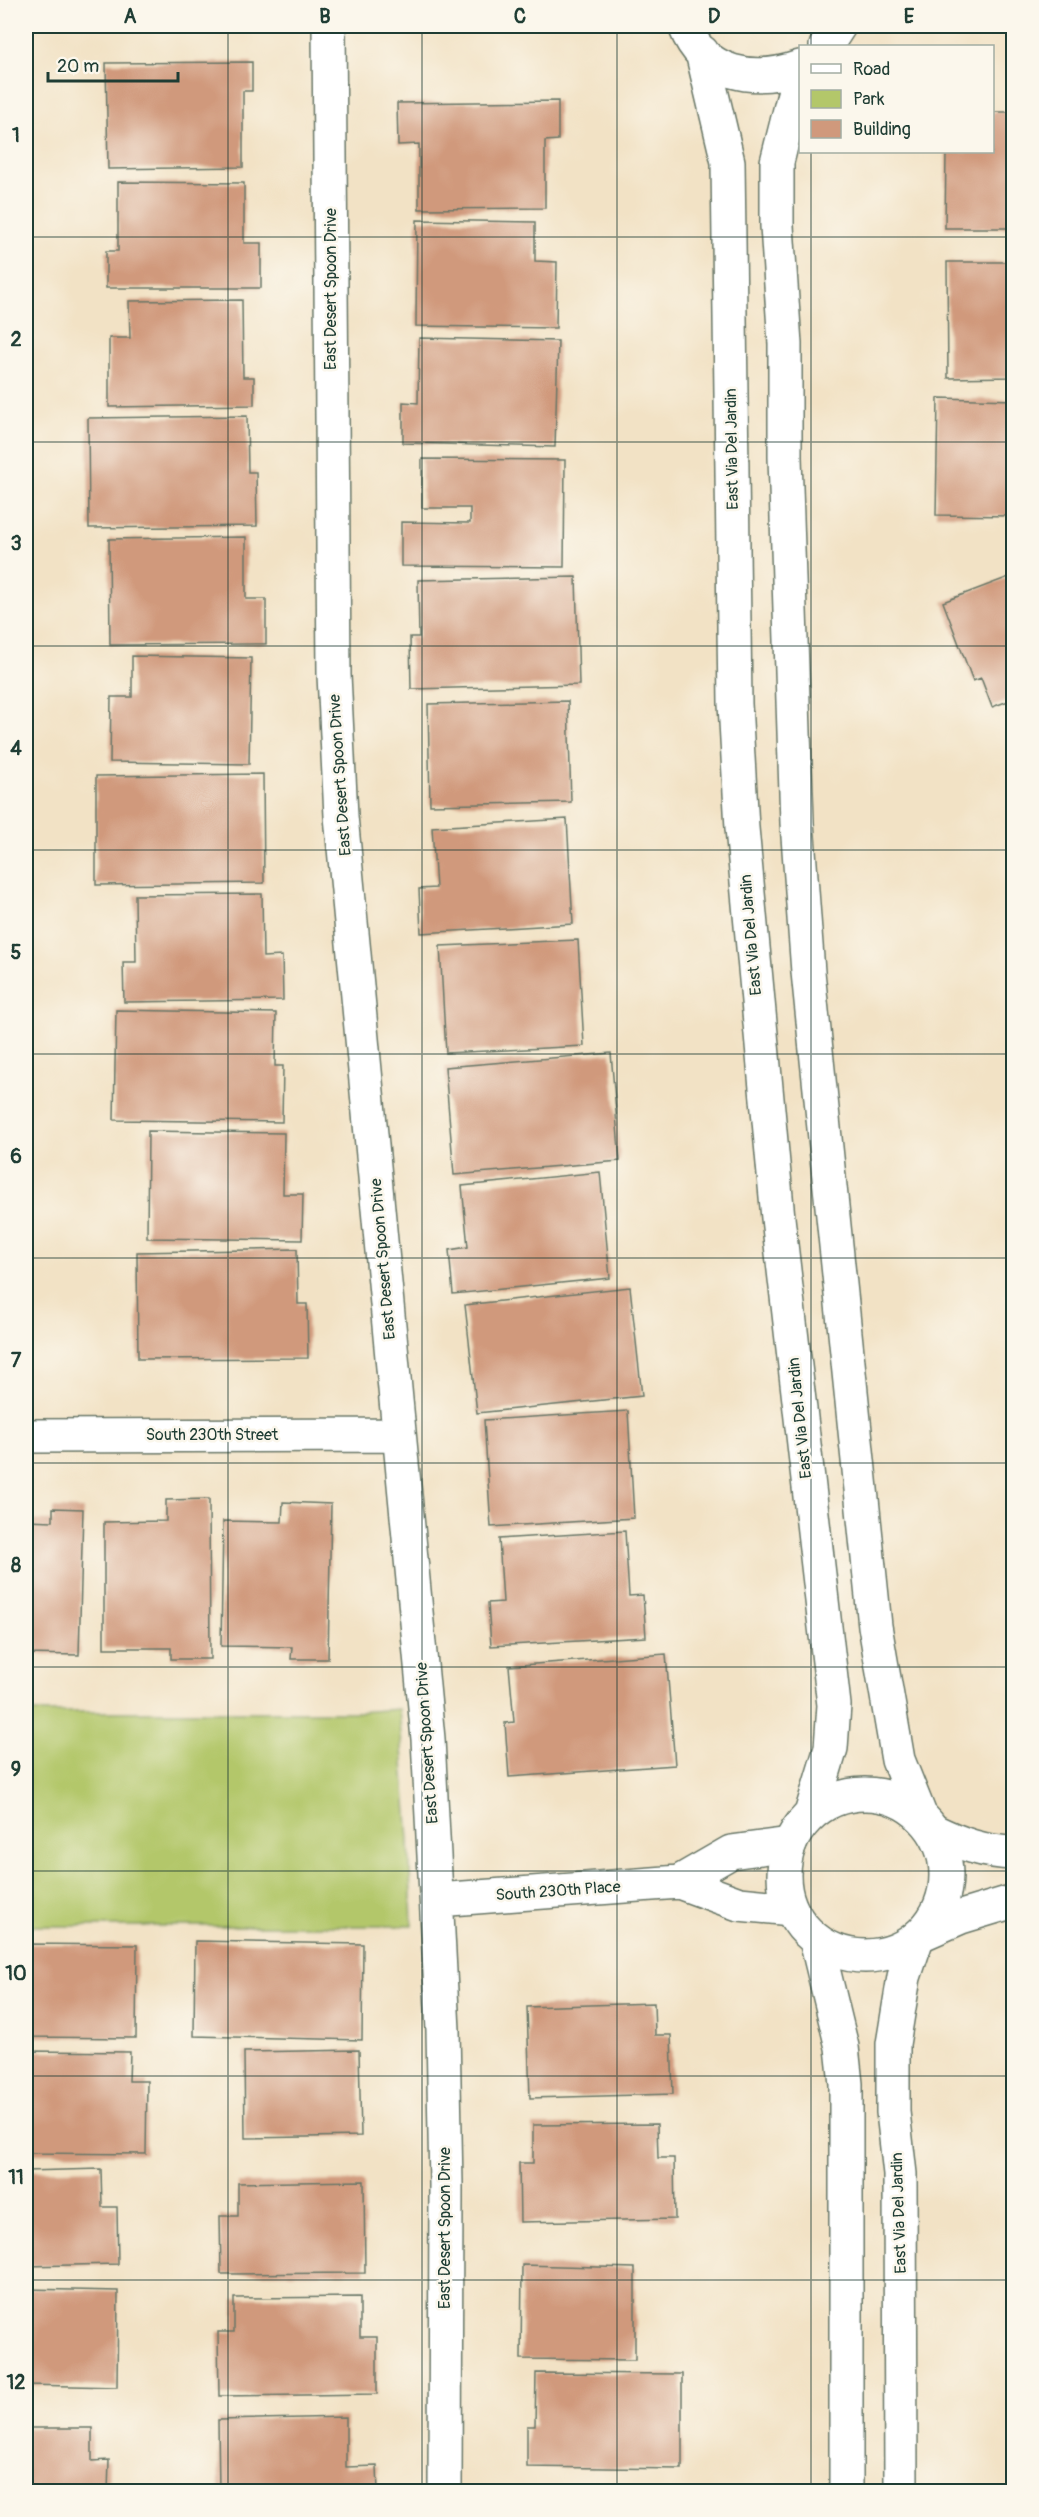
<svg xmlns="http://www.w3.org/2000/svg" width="1039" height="2517" font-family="Pangolin,sans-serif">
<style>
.green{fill:#b3c76a;stroke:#69824f;stroke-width:1.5}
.building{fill:#d0997c}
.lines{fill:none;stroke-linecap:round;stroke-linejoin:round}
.street-casing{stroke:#697767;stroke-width:36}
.secondary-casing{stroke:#697767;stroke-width:36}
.street{stroke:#fff;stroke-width:33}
.secondary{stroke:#fff;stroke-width:33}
.grid{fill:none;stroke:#1f3d34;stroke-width:1.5;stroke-opacity:0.55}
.labels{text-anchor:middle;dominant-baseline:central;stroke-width:5;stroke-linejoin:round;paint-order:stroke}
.street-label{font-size:16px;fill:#1f3d34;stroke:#fbf7ec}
.neatline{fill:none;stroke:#1f3d34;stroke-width:2}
.grid-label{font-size:20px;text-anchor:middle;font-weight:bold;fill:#1f3d34}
</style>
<rect width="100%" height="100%" fill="#fbf7ec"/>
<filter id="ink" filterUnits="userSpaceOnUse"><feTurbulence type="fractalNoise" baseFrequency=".0167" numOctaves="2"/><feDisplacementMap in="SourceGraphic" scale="12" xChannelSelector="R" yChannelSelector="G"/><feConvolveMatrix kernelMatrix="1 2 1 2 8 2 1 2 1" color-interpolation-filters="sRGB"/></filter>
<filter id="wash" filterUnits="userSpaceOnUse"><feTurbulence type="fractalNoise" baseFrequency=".008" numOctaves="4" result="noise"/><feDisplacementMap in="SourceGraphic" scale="24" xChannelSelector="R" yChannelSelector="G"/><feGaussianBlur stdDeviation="1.35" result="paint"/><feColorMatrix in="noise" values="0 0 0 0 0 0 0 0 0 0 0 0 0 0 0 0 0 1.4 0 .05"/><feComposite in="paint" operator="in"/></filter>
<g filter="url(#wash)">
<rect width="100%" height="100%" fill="#f2e2c5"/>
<path class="green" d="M399 1709 409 1840 412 1926H26V1712H357Z"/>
<g id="blocks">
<path class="building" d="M252 62V91H243V167L108 169 106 63Z
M558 101V140L545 141V208L419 209V144L398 145 397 103Z
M992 112H1014V228H945L946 152H992Z
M118 182 244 183V243H261V288H106V251H118Z
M417 220 535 222V261L557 262 556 328 416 326Z
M947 262H1014V377L948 378Z
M242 300 243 377H254V405L109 407V338H130L129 301Z
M419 338 558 341 555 447 403 443V402L418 403Z
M938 398 1014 400V516L936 515Z
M247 416 248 472H256L257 526 89 528 88 418Z
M422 459 565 460 564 567 401 566V522L470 523V508H422Z
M246 537V599H266V644L110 645 109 539Z
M1014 575V699L992 707 981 678 973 681 943 602Z
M576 577 579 685 411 689 410 637H419L418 580Z
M132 656 251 658 249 764 110 762 111 697H132Z
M568 701 571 802 430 805 428 704Z
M263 774 264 883 96 885V776Z
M567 819 573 924 421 933 419 889 436 888 432 827Z
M262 894 263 957 282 956 283 1000 124 1002 123 962H136L135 895Z
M578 940 584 1046 446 1053 440 946Z
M116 1010 276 1013 275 1066H283L282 1122 114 1120Z
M611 1053 620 1161 454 1175 445 1067Z
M148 1131 284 1133 283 1194H303L302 1240 147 1238Z
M600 1172 610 1278 453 1294 449 1250 468 1247 462 1186Z
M297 1249 298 1304H307L308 1358 138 1359 137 1252Z
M630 1287 642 1396 477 1413 465 1305Z
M628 1411 634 1518 491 1527 484 1420Z
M209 1499 210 1659H171V1648H104V1522L166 1521V1500Z
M283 1502 331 1504 328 1659H291L292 1647 221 1646 223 1521 282 1522Z
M53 1508 83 1509 79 1655 26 1654V1520L53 1521Z
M625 1531 629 1596 643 1595 646 1637 491 1646 488 1603 503 1602 499 1539Z
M666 1654 675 1765 509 1777 505 1723 514 1722 509 1666Z
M195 1941 363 1944 362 2040 194 2036Z
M26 1944 137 1945 136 2038 26 2037Z
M654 2003 655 2035H671L673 2094 530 2098 527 2007Z
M359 2050 361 2136 245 2138 244 2052Z
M26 2051 130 2052 129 2081H147L146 2154 26 2153Z
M657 2124 658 2158H674L675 2219 520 2222 519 2163H533V2125Z
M101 2169 102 2207H117L118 2264 26 2266V2171Z
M364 2181 365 2273 221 2274 220 2216H238V2183Z
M522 2265 635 2268V2360L521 2359Z
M26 2289 118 2291 117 2387 26 2385Z
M360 2297V2337H377V2394L219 2396 218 2332H234V2298Z
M536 2373 682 2374V2469L527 2467V2426H535Z
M346 2417V2467L377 2466 378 2492H219L218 2420Z
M26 2428H92V2461L109 2460 108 2492H26Z"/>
</g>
</g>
<g filter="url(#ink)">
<use href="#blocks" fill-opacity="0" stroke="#697767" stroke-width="1.5"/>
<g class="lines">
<defs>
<path id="street" d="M329 26 334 675 341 816 428 1739 443 2030 446 2185 445 2492
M26 1436 399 1435
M934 1831C961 1844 983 1852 1014 1853
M679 1882 731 1852 790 1844
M437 1900 679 1882 739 1904 791 1909
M920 1935 961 1917 1014 1901"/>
<path id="secondary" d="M685 26C704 76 755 83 800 67
M826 46 839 26
M702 52 728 162 735 704 742 828 778 1218 834 1705 831 1748 811 1814
M800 70 777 162V226L785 344V457L797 823 808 972 875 1626 898 1760 920 1815
M784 1875a81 81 0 1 1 162 0a81 81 0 1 1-162 0Z
M816 1940 842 2047 846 2084V2492
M901 2492 900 2174 893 2112V2044L904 1977 917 1938"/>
</defs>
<use href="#street" class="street-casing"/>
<use href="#secondary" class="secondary-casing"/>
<use href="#street" class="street"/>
<use href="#secondary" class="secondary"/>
</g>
</g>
<path class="grid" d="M228 26V2492M422 26V2492M617 26V2492M811 26V46M811 152V2492M26 237H1014M26 442H1014M26 646H1014M26 850H1014M26 1054H1014M26 1258H1014M26 1463H1014M26 1667H1014M26 1871H1014M26 2076H1014M26 2280H1014"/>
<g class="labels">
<g class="street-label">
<text transform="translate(331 289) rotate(-90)">East Desert Spoon Drive</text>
<text transform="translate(732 449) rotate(-91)">East Via Del Jardin</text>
<text transform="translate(340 775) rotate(-94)">East Desert Spoon Drive</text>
<text transform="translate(751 935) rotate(-95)">East Via Del Jardin</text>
<text transform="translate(383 1259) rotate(-95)">East Desert Spoon Drive</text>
<text transform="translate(800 1418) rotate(-96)">East Via Del Jardin</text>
<text x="212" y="1435">South 230th Street</text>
<text transform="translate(427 1743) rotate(-94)">East Desert Spoon Drive</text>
<text transform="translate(558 1891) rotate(-4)">South 230th Place</text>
<text transform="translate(899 2213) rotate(-92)">East Via Del Jardin</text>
<text transform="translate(445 2228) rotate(-90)">East Desert Spoon Drive</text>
</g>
</g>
<rect width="1039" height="2517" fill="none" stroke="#fbf7ec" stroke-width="66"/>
<rect x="799" y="45" width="195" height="108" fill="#fbf7ec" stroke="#a3ada2" stroke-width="1.5"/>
<rect x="811" y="64" width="30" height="9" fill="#ffffff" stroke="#a3ada2" stroke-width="1.5"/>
<text x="853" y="75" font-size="18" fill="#1f3d34">Road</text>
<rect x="811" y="90" width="30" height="18" fill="#b3c76a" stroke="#a3ada2" stroke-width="1.5"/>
<text x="853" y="105" font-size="18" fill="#1f3d34">Park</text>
<rect x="811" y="120" width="30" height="18" fill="#d0997c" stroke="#a3ada2" stroke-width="1.5"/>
<text x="853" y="135" font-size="18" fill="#1f3d34">Building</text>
<path d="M48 72v9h130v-9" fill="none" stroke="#1f3d34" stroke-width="3"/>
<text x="57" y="72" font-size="18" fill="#1f3d34" stroke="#fbf7ec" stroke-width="4.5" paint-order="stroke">20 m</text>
<rect x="33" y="33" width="973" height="2451" class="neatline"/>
<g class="grid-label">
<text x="130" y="23">A</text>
<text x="325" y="23">B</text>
<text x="520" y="23">C</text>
<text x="714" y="23">D</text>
<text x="909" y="23">E</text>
<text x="16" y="142">1</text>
<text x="16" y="346">2</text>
<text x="16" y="550">3</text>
<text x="16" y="755">4</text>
<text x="16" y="959">5</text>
<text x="16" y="1163">6</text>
<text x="16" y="1367">7</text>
<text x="16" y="1572">8</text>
<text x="16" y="1776">9</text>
<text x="16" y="1980">10</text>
<text x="16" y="2184">11</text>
<text x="16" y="2389">12</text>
</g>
</svg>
